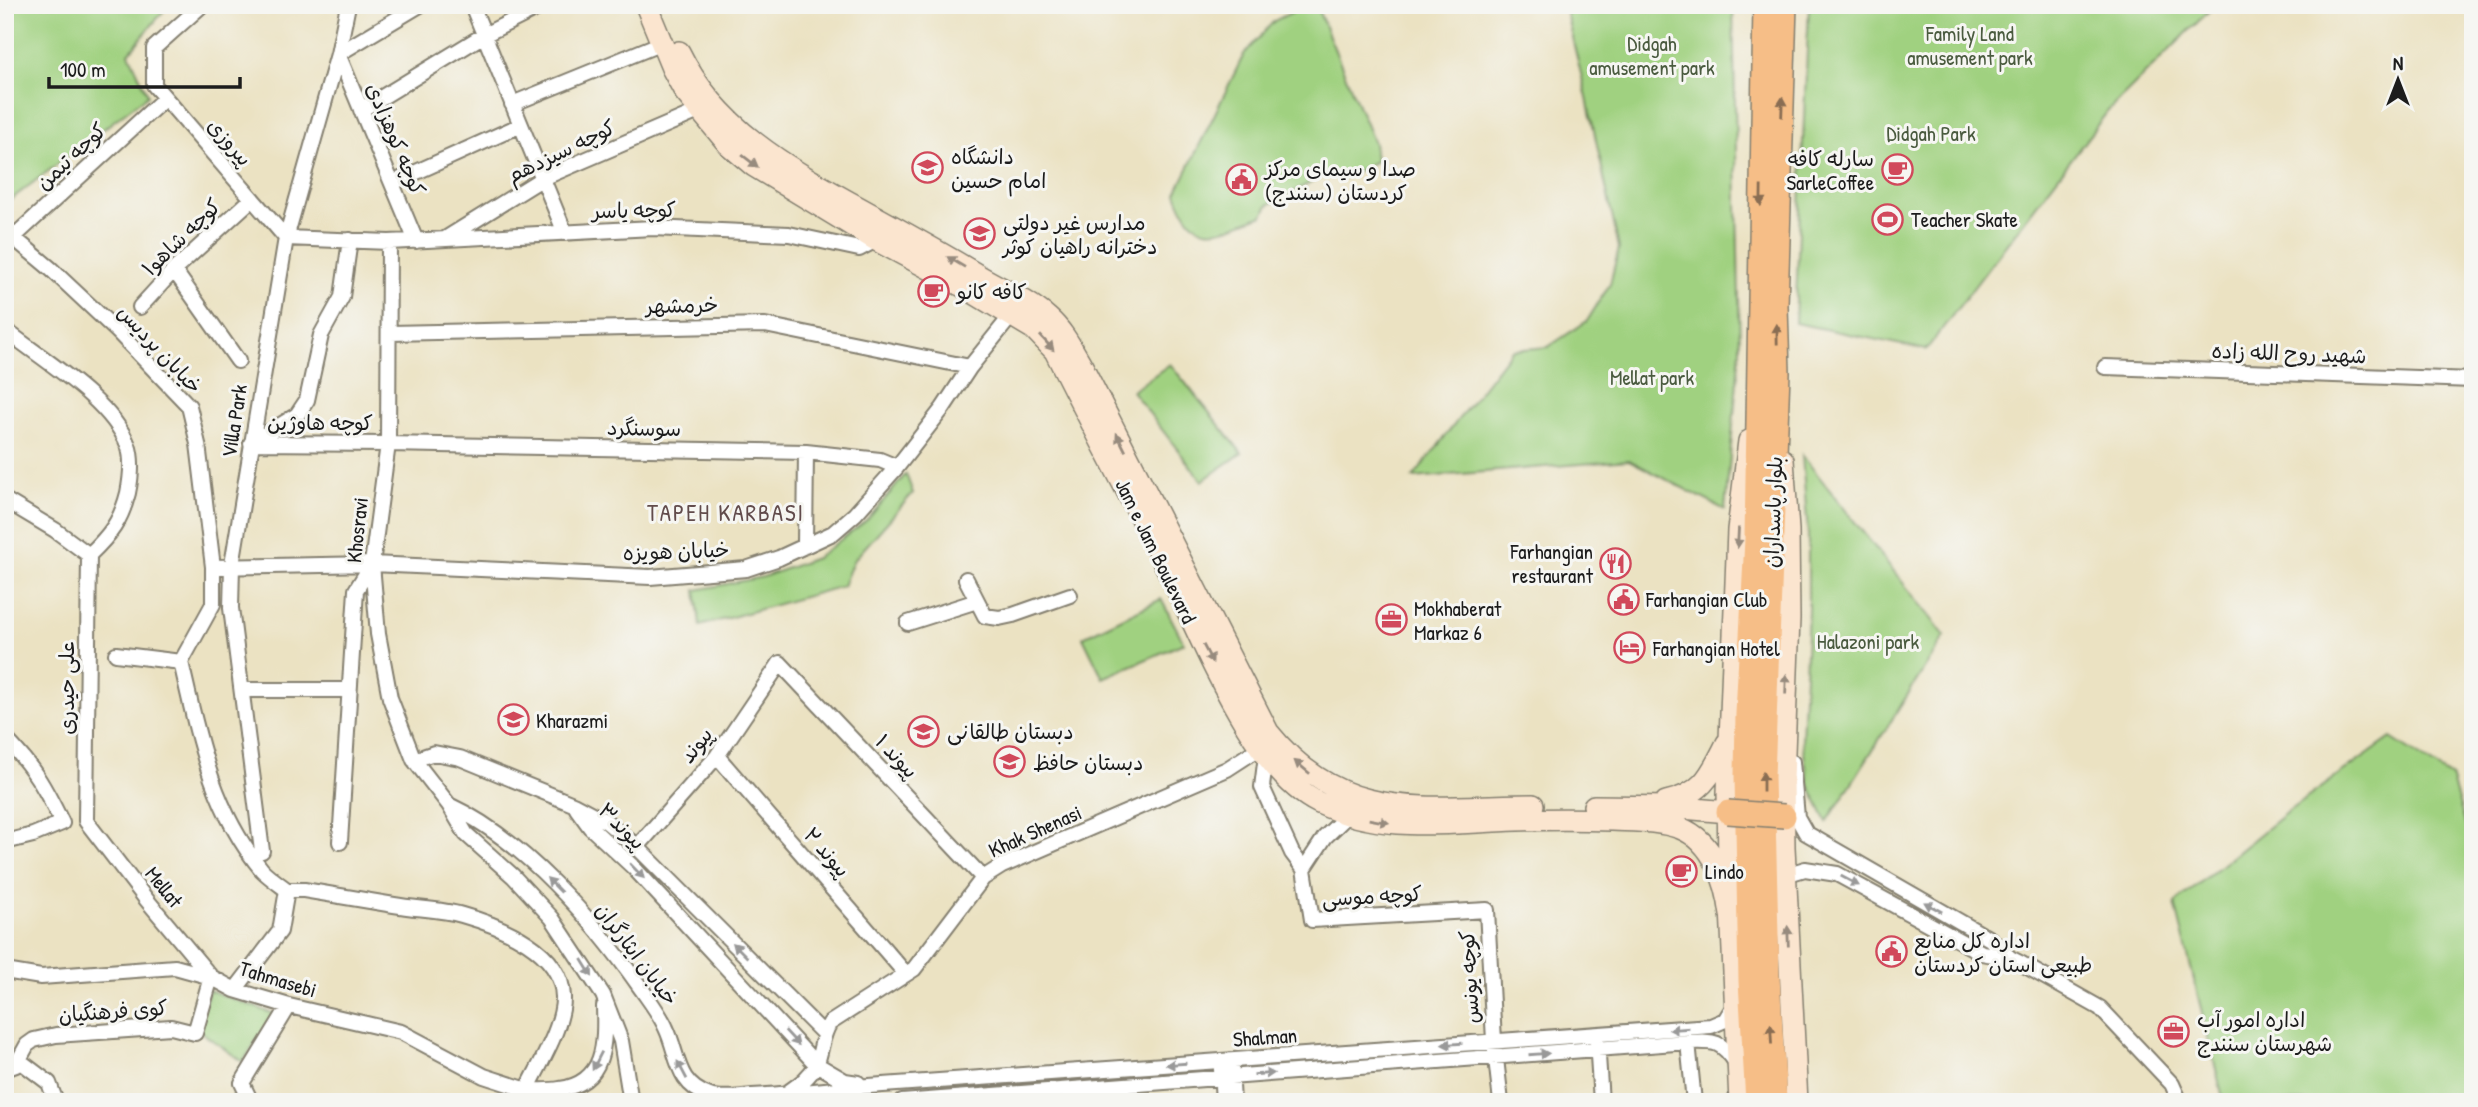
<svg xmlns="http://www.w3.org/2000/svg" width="2478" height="1107" font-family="'Patrick Hand','Playpen Sans Arabic',sans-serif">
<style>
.green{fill:#a0d180;stroke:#5e764e;stroke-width:2}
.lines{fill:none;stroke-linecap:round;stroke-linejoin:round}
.street-casing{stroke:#847f6f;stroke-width:18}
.secondary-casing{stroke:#847f6f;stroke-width:24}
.primary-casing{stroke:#847f6f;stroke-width:26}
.street{stroke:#fff;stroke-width:14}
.secondary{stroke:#fbe5cf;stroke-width:21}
.primary{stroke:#f6be87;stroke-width:23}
.primary-bridge-casing{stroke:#847f6f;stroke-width:26;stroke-linecap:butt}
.primary-bridge{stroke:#f6be87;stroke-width:23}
.oneway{fill:#896d52}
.oneway2{fill:#978b7e}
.oneway3{fill:#999}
.labels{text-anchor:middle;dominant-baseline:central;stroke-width:6;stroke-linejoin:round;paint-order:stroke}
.park-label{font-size:21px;fill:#4a5b3f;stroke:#f6f6f2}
.street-label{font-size:21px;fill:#1c1c1c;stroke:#f6f6f2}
.poi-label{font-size:21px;fill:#1c1c1c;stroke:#f6f6f2;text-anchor:start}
.neighbourhood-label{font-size:23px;letter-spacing:2px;fill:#624c4c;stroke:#f6f6f2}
</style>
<rect width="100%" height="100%" fill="#f6f6f2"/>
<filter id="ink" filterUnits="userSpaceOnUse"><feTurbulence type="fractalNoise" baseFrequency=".0143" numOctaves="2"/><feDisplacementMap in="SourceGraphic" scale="14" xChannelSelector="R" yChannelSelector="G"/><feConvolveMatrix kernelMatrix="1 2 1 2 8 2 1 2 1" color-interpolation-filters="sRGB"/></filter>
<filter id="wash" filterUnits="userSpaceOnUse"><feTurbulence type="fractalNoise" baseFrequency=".00686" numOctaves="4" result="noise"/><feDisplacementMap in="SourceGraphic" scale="28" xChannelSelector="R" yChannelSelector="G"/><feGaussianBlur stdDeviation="1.57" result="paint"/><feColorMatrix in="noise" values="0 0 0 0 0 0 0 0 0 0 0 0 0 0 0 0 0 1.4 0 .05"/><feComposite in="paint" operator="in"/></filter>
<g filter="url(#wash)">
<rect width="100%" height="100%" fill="#ebe2c2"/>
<path class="green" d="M5 5H164L166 8 129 53 148 95 5 204Z
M1306 5H1316L1374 143 1376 161 1345 178 1327 174 1268 205 1263 215C1221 230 1195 249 1176 193L1244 54 1274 21Z
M1564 5H1733L1740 350 1725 510 1629 460 1413 478 1512 350 1548 347 1587 321 1610 284 1619 248 1587 98Z
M1809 5H2215L2108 111 1926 350 1795 323Z
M1170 364 1242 453 1202 481 1132 391Z
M1802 455 1945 636 1827 822 1809 785 1802 741 1808 610V535Z
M906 474 913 493 853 561 843 586 700 626 696 590 763 577 816 558 867 520Z
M1161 599 1184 643 1103 678 1083 637Z
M2391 738 2451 777 2473 850V1102H2224L2175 903 2287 812Z
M209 990 274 1014 243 1062 197 1029Z"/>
</g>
<g filter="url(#ink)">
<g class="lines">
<defs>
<path id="street" d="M202 5 154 48V85L286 238
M472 5 565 233
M512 104 662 43
M361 110 484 35 544 5
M392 183 521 125
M14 238 51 269 118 332 189 406 198 444 213 567
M286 238 389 242 653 228 789 234 859 249 876 240
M445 239 543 178 701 110
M416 241 338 54 420 5
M389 242 388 444 372 564 378 634 390 698 414 760 449 805 466 834 513 876 552 918 603 995 621 1041 631 1102
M5 245 165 98
M174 270 238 361
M140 307 174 270 252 199
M5 333 12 335C48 363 111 401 128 445 133 459 131 478 128 493 121 521 110 535 89 555
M390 333 765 325 970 367
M2105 367 2473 380
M253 442 297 415 307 400 321 335 342 297 350 240
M251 443 388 444 806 452 880 460 897 467
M5 500 55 530 89 555
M805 546 806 452
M966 579 985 616 999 618 1013 615 1070 595
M908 623 977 601
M116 654 181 662
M242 690H349
M5 738C34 768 44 786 62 823L33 835 5 842
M1266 755 1262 787 1292 853 1304 869 1312 920 1487 910 1494 1041 1501 1102
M717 756 906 974
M414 760 434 753 460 758 573 804 607 822 637 847 823 1033
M1792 762 1797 817 1806 833 1990 939 2009 957
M449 805C524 840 593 920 640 987 649 1000 660 1014 666 1028 679 1055 675 1084 710 1096 721 1100 740 1097 752 1096 791 1094 830 1089 869 1086L1711 1026 1725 1020 1735 1004
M577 809 590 827 633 867 816 1064 845 1081 858 1083
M340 842 356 590 372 564
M637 847 717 756 780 663 983 878
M262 851 231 608 232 565 286 238 338 54 348 5
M1304 869 1325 837 1349 814
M1785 875 1805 869 1837 874 1982 953 2010 958 2022 964 2100 1008 2172 1084 2180 1102
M287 890C279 884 269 877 262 870 212 810 198 736 181 662L213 604V567L372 564 650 577 746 569 779 558 833 533 855 514 897 467 943 408 970 367 1011 316
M5 971 41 977 175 967 211 977 235 990 289 1006 401 1032 484 1076 527 1090 547 1102
M235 990 280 931 287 890H304C334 895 364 900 394 905 416 909 441 909 462 915 501 926 562 950 563 997 564 1025 539 1065 527 1090
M1597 1040 1601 1102
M1688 1042 1694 1102
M20 1061 49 1083 56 1102
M1231 1068 1233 1102
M5 1069 16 1065 27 1045 34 1040 56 1035 171 1027 195 1033 211 977 146 899 86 821 89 555
M1221 1069 1223 1102
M787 1093C798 1085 809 1078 816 1065 822 1052 821 1036 830 1023L914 969 983 878 1002 866 1227 769 1261 747
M251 1102 242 1083 289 1006
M514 1102 527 1090C537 1090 549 1091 560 1089 606 1083 605 1042 604 1006
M902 1102 1688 1042C1714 1041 1721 1040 1736 1063"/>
<path id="secondary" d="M646 5 672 68 685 92 728 144 754 166 876 240 964 287 1034 329 1055 351C1092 425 1131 498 1169 572 1202 637 1252 771 1319 803 1385 834 1448 822 1517 820 1549 819 1581 819 1612 820 1634 821 1659 820 1680 828 1714 841 1727 883 1731 915
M679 52C716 128 786 167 856 206 896 228 936 250 976 274 999 288 1028 300 1048 318 1063 331 1072 349 1082 366L1268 732C1345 827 1426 805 1533 805
M1783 460 1788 530 1789 618 1783 780 1784 847 1797 1102
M1666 802C1704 794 1711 774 1727 743
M1594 806 1671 807 1728 812
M1740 1102 1729 864 1728 792 1738 530 1749 441"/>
<path id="primary" d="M1757 1102 1750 981 1746 776 1747 714 1756 539 1765 5
M1775 1102 1768 977 1763 777 1778 373 1776 306 1785 5"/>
</defs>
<use href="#street" class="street-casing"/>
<use href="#secondary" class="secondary-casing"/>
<use href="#primary" class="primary-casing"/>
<use href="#street" class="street"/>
<use href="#secondary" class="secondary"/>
<use href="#primary" class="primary"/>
<defs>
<path id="primary-bridge" d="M1728 812 1784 816"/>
</defs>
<use href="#primary-bridge" class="primary-bridge-casing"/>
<use href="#primary-bridge" class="primary-bridge"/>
</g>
<defs><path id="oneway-solid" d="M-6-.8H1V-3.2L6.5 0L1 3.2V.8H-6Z" transform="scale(1.75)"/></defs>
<g class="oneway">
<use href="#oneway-solid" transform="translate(1782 107) rotate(-88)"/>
<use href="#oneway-solid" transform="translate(1761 196) rotate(91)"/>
<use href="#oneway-solid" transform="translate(1777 334) rotate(-91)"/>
<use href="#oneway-solid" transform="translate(1763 782) rotate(-90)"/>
<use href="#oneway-solid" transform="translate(1771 1034) rotate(-93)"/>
</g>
<g class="oneway2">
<use href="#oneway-solid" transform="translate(750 161) rotate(37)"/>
<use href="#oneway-solid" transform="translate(956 262) rotate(-149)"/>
<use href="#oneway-solid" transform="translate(1047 343) rotate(48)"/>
<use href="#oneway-solid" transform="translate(1121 442) rotate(-117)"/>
<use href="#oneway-solid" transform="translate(1738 538) rotate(93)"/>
<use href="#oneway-solid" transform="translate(1208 654) rotate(62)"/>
<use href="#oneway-solid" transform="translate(1786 684) rotate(-88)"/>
<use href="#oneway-solid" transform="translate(1302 767) rotate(-140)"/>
<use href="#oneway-solid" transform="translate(1379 821) rotate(10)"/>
<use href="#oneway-solid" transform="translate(1788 936) rotate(-92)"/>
</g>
<g class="oneway3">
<use href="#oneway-solid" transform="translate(637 871) rotate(46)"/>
<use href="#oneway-solid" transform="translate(1850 881) rotate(28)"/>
<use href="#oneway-solid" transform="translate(554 885) rotate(-135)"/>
<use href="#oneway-solid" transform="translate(1933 907) rotate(-151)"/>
<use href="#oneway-solid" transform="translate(740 950) rotate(-135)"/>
<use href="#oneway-solid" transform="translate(587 968) rotate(58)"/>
<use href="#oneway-solid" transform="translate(1679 1029) rotate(176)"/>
<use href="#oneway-solid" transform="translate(792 1038) rotate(47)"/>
<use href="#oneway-solid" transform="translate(1452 1044) rotate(176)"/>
<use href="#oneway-solid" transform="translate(1539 1054) rotate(-4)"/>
<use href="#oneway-solid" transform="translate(597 1061) rotate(117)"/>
<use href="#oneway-solid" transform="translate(1176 1064) rotate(176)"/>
<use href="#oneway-solid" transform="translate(682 1070) rotate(-118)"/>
<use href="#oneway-solid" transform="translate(1264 1074) rotate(-4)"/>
</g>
</g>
<defs>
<symbol id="university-ring" viewBox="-11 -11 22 22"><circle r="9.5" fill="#f6f6f2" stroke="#d1495b" stroke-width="1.5"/><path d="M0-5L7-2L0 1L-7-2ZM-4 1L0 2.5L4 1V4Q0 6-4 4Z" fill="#d1495b"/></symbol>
<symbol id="cafe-ring" viewBox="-11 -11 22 22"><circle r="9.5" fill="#f6f6f2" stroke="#d1495b" stroke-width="1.5"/><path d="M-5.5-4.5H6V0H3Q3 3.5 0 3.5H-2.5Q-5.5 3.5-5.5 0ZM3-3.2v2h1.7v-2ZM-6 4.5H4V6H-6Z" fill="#d1495b"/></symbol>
<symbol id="civic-ring" viewBox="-11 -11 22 22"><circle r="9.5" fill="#f6f6f2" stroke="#d1495b" stroke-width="1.5"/><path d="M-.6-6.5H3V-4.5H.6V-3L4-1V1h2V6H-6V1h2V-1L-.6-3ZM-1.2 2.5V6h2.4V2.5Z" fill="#d1495b"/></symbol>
<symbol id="stadium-ring" viewBox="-11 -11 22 22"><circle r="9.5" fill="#f6f6f2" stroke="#d1495b" stroke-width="1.5"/><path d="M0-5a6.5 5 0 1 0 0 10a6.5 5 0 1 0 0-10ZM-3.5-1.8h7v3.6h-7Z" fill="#d1495b"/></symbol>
<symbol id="school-ring" viewBox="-11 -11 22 22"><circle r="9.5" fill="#f6f6f2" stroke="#d1495b" stroke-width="1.5"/><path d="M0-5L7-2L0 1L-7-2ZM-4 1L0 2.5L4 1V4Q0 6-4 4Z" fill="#d1495b"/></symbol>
<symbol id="restaurant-ring" viewBox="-11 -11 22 22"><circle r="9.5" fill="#f6f6f2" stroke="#d1495b" stroke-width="1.5"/><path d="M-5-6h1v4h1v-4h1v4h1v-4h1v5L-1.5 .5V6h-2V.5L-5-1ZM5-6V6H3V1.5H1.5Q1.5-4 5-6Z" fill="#d1495b"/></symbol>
<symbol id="office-ring" viewBox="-11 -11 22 22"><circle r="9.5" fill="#f6f6f2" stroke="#d1495b" stroke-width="1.5"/><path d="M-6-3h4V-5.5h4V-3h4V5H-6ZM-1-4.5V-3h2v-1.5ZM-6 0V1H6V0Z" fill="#d1495b"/></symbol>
<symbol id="hotel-ring" viewBox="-11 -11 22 22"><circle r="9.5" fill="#f6f6f2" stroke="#d1495b" stroke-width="1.5"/><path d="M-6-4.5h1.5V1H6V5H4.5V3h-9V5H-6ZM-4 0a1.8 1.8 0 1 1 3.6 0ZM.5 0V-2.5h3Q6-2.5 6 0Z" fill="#d1495b"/></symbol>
</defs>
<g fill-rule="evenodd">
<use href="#university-ring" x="910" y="150" width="35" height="35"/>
<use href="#cafe-ring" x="1880" y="152" width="35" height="35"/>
<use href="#civic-ring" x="1224" y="162" width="35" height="35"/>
<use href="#stadium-ring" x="1870" y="202" width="35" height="35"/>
<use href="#school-ring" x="962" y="216" width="35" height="35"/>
<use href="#cafe-ring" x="916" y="274" width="35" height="35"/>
<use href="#restaurant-ring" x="1598" y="546" width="35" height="35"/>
<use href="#civic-ring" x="1606" y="582" width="35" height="35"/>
<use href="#office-ring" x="1374" y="602" width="35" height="35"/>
<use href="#hotel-ring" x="1612" y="630" width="35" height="35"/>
<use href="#school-ring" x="496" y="702" width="35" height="35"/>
<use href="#school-ring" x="906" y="714" width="35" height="35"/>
<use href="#school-ring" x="992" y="744" width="35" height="35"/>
<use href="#cafe-ring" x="1664" y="854" width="35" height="35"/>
<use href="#civic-ring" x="1874" y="934" width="35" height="35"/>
<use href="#office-ring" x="2156" y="1014" width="35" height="35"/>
</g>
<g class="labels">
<g class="park-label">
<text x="1970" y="33">Family Land<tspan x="1970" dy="24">amusement park</tspan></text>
<text x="1652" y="43">Didgah<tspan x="1652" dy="24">amusement park</tspan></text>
<text x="1931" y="133">Didgah Park</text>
<text x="1652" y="377">Mellat park</text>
<text x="1868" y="641">Halazoni park</text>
</g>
<g class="street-label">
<text transform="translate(396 139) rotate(67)">کوچه کوهزادی</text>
<text transform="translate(230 142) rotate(49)">پیروزی</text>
<text transform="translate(561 151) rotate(-26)">کوچه سیزدهم</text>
<text transform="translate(71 156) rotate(-43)">کوچه تیمن</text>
<text transform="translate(634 210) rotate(-1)">کوچه یاسر</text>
<text transform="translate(181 237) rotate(-44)">کوچه شاهو۱</text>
<text transform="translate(682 305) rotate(-1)">خرمشهر</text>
<text transform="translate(160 349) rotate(47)">خیابان پردیس</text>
<text transform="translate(2289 353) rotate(2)">شهید روح الله زاده</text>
<text transform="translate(234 421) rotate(-81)">Villa Park</text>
<text x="320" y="422">کوچه هاوژین</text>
<text transform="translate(644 428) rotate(1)">سوسنگرد</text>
<text transform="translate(1773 512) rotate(-88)">بلوار پاسداران</text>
<text transform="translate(357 530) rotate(-84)">Khosravi</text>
<text transform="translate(676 551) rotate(-2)">خیابان هویزه</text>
<text transform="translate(1156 551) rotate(64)">Jam e Jam Boulevard</text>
<text transform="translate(66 688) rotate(-90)">علی حیدری</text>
<text transform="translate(696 745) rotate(-52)">پیوند</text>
<text transform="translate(897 756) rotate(47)">پیوند ۱</text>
<text transform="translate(622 826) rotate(45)">پیوند۳</text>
<text transform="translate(1035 831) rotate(-24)">Khak Shenasi</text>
<text transform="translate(827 852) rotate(49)">پیوند ۲</text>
<text transform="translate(164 887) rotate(51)">Mellat</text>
<text transform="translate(1372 896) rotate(-3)">کوچه موسی</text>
<text transform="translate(637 954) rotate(53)">خیابان ایثارگران</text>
<text transform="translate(1469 977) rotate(-93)">کوچه یونس</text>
<text transform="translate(278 979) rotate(17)">Tahmasebi</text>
<text transform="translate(113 1011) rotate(-4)">کوی فرهنگیان</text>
<text transform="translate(1265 1037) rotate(-4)">Shalman</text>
</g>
<g class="poi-label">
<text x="951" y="156">دانشگاه<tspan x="951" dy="24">امام حسین</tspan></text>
<text x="1874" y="158" text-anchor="end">سارله کافه<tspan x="1874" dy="24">SarleCoffee</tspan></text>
<text x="1265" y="168">صدا و سیمای مرکز<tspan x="1265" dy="24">کردستان (سنندج)</tspan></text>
<text x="1911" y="219">Teacher Skate</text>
<text x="1003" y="222">مدارس غیر دولتی<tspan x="1003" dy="24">دخترانه راهیان کوثر</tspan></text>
<text x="957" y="291">کافه کانو</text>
<text x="1593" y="551" text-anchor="end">Farhangian<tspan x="1593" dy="24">restaurant</tspan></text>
<text x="1646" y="599">Farhangian Club</text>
<text x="1414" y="608">Mokhaberat<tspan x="1414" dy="24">Markaz 6</tspan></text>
<text x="1653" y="648">Farhangian Hotel</text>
<text x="536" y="720">Kharazmi</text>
<text x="947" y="731">دبستان طالقانی</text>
<text x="1033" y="762">دبستان حافظ</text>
<text x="1705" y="871">Lindo</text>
<text x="1914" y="940">اداره کل منابع<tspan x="1914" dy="24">طبیعی استان کردستان</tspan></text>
<text x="2197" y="1019">اداره امور آب<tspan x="2197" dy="24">شهرستان سنندج</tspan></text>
</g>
<g class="neighbourhood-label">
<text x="726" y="512">TAPEH KARBASI</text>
</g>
</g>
<rect width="2478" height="1107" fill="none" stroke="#f6f6f2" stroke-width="28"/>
<g transform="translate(2398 80)" stroke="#f6f6f2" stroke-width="5" paint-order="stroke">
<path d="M0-5L12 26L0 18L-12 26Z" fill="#1c1c1c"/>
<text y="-10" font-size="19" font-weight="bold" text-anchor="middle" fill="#1c1c1c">N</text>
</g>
<path d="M49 77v10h191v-10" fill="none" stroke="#1c1c1c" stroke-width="3.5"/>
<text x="60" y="77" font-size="21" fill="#1c1c1c" stroke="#f6f6f2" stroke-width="5" paint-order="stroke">100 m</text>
</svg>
